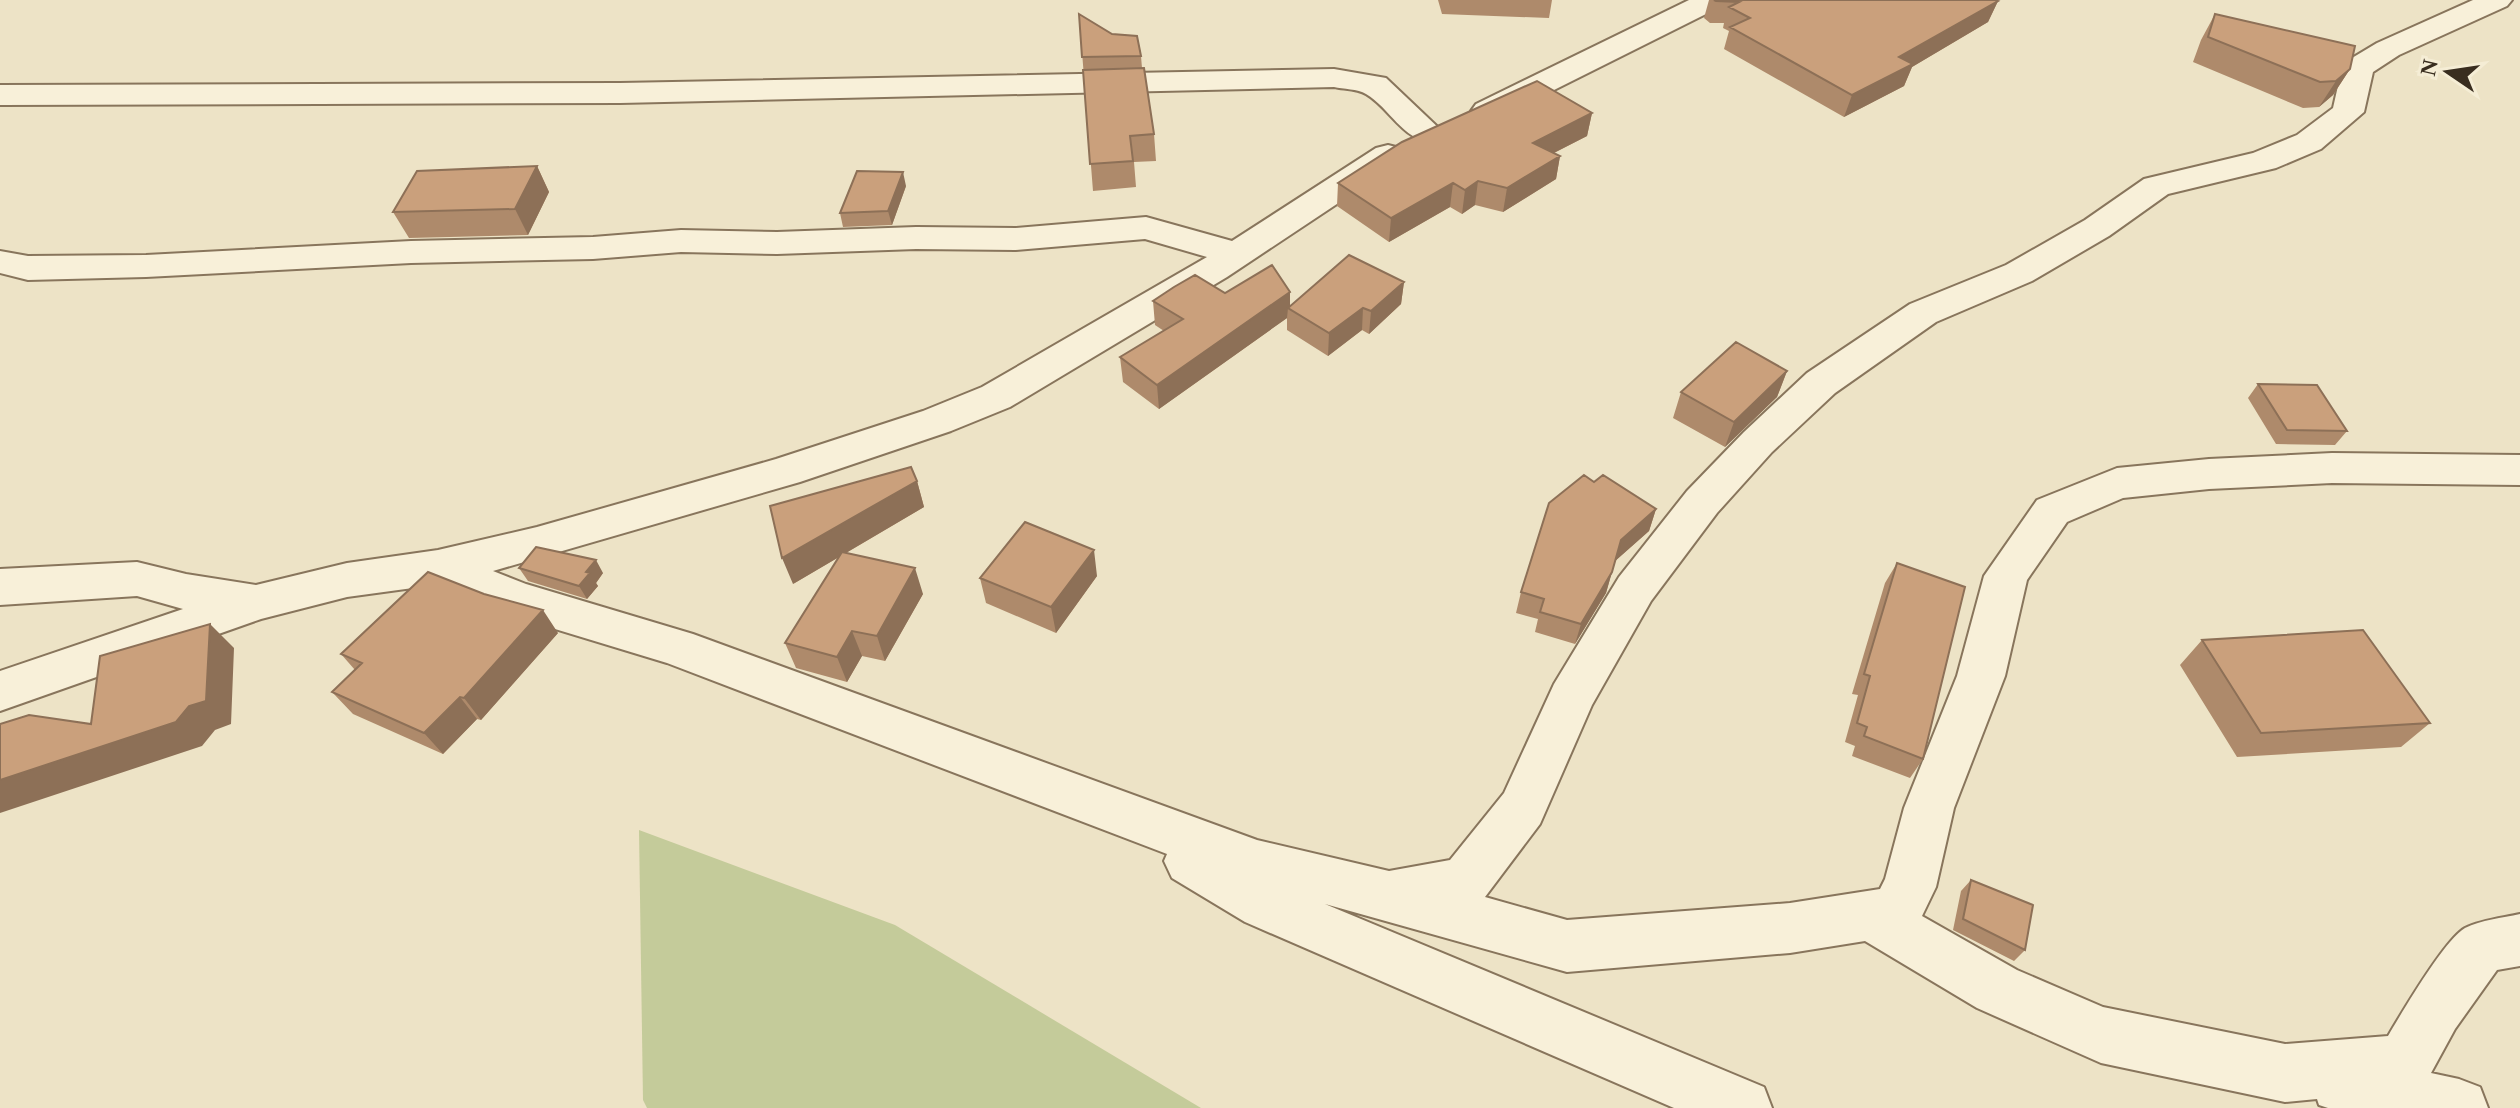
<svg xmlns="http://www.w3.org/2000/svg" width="2520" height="1108" font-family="Georgia,serif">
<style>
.green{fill:#c4cb9a}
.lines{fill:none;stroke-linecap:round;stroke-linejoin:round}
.street-casing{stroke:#88755c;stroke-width:4}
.street{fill:#f8f0d9;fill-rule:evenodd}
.wall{fill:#ae8a6b}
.shaded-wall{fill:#8d7057}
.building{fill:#caa07c;stroke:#8d7057;stroke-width:2}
</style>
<rect width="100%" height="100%" fill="#ede3c6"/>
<path class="green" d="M639 830 895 925 1201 1108H647L643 1100Z"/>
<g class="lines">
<defs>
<path id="street" d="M1689 0H1727L1722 6 1498 118 1487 121 1476 118 1471 111 1476 104Z
M2473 0H2512L2507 6 2399 55 2373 72 2364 112 2321 149 2276 168 2168 194 2109 236 2032 281 1936 322 1835 393 1772 452 1717 513 1651 601 1592 705 1540 824 1485 897 1567 920 1790 903 1880 889 1885 879 1904 808 1957 676 1984 576 2037 500 2117 468 2209 459 2332 453 2520 455V485L2332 483 2209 489 2123 498 2067 522 2027 580 2005 676 1954 808 1936 887 1922 916 2017 970 2103 1007 2285 1044 2388 1036C2401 1014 2445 939 2465 928 2481 920 2502 918 2520 914V966L2497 970 2455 1029 2431 1073 2459 1079 2480 1087 2488 1108H2328L2319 1105 2317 1099 2285 1102 2101 1063 1977 1008 1865 941 1790 953 1567 972 1325 904 1764 1087 1772 1108H1674L1245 922 1172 878 1164 861 1167 854 667 663 499 612 435 585 347 597 261 619 0 711V671L183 609 137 596 0 605V569L137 562 186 574 256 585 347 563 438 550 537 527 776 459 923 411 982 387 1207 257 1145 239 1016 250 916 249 777 254 681 252 593 259 411 263 146 277 28 280 0 273V251L28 256 146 255 411 241 593 237 681 230 777 232 916 227 1016 228 1146 217 1232 241 1376 148 1388 145 1400 148 1405 155 1400 162 1227 277 1010 407 951 431 800 482 493 571 526 584 693 634 1257 840 1389 871 1450 860 1504 793 1554 684 1619 577 1687 491 1744 432 1807 373 1910 304 2006 265 2085 220 2144 179 2253 153 2297 135 2333 108 2342 68 2347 61 2377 43Z
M1334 69 1386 78 1444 133 1440 140C1406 148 1392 109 1366 94 1358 89 1343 89 1334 87L620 103 0 105V85L620 83Z"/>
</defs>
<use href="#street" class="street-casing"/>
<use href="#street" class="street"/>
</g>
<path class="wall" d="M1438 0H1552L1549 18 1442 14Z
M1709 0H1995L1998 1 1988 22 1912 67 1904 86 1844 117 1724 49 1729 31 1723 28 1724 23H1710L1704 18Z
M1079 14 1141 56 1142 68 1154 134 1156 161 1134 162 1136 187 1093 191Z
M2215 14 2350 69 2333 95 2319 107 2303 108 2193 62 2201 40Z
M1592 113 1587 136 1554 153 1560 156 1556 179 1503 212 1475 205 1462 214 1450 207 1389 242 1337 206 1338 183Z
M537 166 549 192 528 235 409 238 393 212Z
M906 186 892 225 843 227 840 213Z
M1404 282 1401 304 1369 334 1362 330 1328 356 1287 330V318L1159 409 1123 382 1120 357 1164 331 1155 325 1153 301 1225 293 1290 292V305Z
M1787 371 1777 397 1725 447 1673 418 1681 392Z
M2258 384 2347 431 2335 445 2276 444 2248 398Z
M917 481 924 507 846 553 923 594 885 661 862 656 847 682 796 668 785 643 839 557 793 584Z
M1594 482 1656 509 1649 531 1615 561 1606 593 1575 644 1535 632 1538 619 1516 613 1521 592Z
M1897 563 1923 759 1910 778 1852 756 1855 746 1845 742 1858 695 1852 694 1885 583Z
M519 568 603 573 596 583 598 586 587 599 528 581Z
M1097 576 1056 633 986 603 980 578Z
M558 633 481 720 477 719 443 754 353 714 332 692 355 670 341 654Z
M2202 640 2430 723 2401 747 2237 757 2180 665Z
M1971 880 2025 950 2014 961 1953 930 1961 891Z"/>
<path class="shaded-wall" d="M1998 1 1988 22 1912 67 1904 86 1844 117 1852 95 1899 57Z
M2350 69 2333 95 2319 107 2336 81Z
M1592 113 1587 136 1528 166 1533 143Z
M1560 156 1556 179 1503 212 1507 188Z
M537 166 549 192 528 235 515 209Z
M903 172 906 186 892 225 888 211Z
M1478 181 1475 205 1462 214 1465 190Z
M1453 183 1450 207 1389 242 1391 218Z
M1404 282 1401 304 1369 334 1371 311Z
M1290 292V309L1288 308 1287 318 1159 409 1157 385Z
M1363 308 1362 330 1328 356 1329 333Z
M1787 371 1777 397 1725 447 1734 422Z
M917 481 924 507 793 584 782 558Z
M1656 509 1649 531 1614 562 1621 540Z
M1094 550 1097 576 1056 633 1051 607Z
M596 560 603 573 596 583 598 586 587 599 579 586 586 572Z
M915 568 923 594 885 661 877 636Z
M1612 572 1606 593 1575 644 1581 624Z
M543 610 558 633 481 720 464 698Z
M210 624 234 648 231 724 215 730 202 746 0 813V780L189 706Z
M852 631 862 656 847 682 837 657Z
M460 697 477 719 443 754 424 733Z"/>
<path class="building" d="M1714 0H1995L1998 1 1899 57 1913 64 1852 95 1730 27 1750 18 1729 7 1739 2 1716 1Z
M1079 14 1112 34 1137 36 1141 56 1082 57Z
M2215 14 2355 46 2350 69 2336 81 2320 82 2208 37Z
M1144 68 1154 134 1130 136 1133 161 1090 164 1083 70Z
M1537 81 1592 113 1533 143 1560 156 1507 188 1478 181 1465 190 1453 183 1391 218 1338 183 1402 142Z
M537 166 515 209 393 212 417 171Z
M857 171 903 172 888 211 840 213Z
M1349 255 1404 282 1371 311 1363 308 1329 333 1288 308Z
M1272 265 1290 292 1157 385 1120 357 1183 319 1153 301 1174 287 1195 275 1225 293Z
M1736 342 1787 371 1734 422 1681 392Z
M2258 384 2317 385 2347 431 2287 430Z
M911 467 917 481 782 558 770 506Z
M1584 475 1594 482 1603 475 1656 509 1621 540 1612 572 1581 624 1540 612 1544 599 1521 592 1549 503Z
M1025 522 1094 550 1051 607 980 578Z
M536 547 596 560 586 572 590 573 579 586 519 568Z
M842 552 915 568 877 636 852 631 837 657 785 643Z
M1897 563 1965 587 1923 759 1864 736 1867 727 1857 723 1870 676 1864 674Z
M428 572 484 594 543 610 464 698 460 697 424 733 332 692 362 663 341 654Z
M210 624 206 701 189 706 176 722 0 780V724L29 715 91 724 100 656Z
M2363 630 2430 723 2261 733 2202 640Z
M1971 880 2033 905 2025 950 1963 919Z"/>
<g transform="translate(2448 72) rotate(283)" stroke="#f5edd5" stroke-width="6" paint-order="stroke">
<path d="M0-6L14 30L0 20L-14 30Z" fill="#392d1f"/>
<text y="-12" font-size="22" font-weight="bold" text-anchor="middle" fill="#392d1f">N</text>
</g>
</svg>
